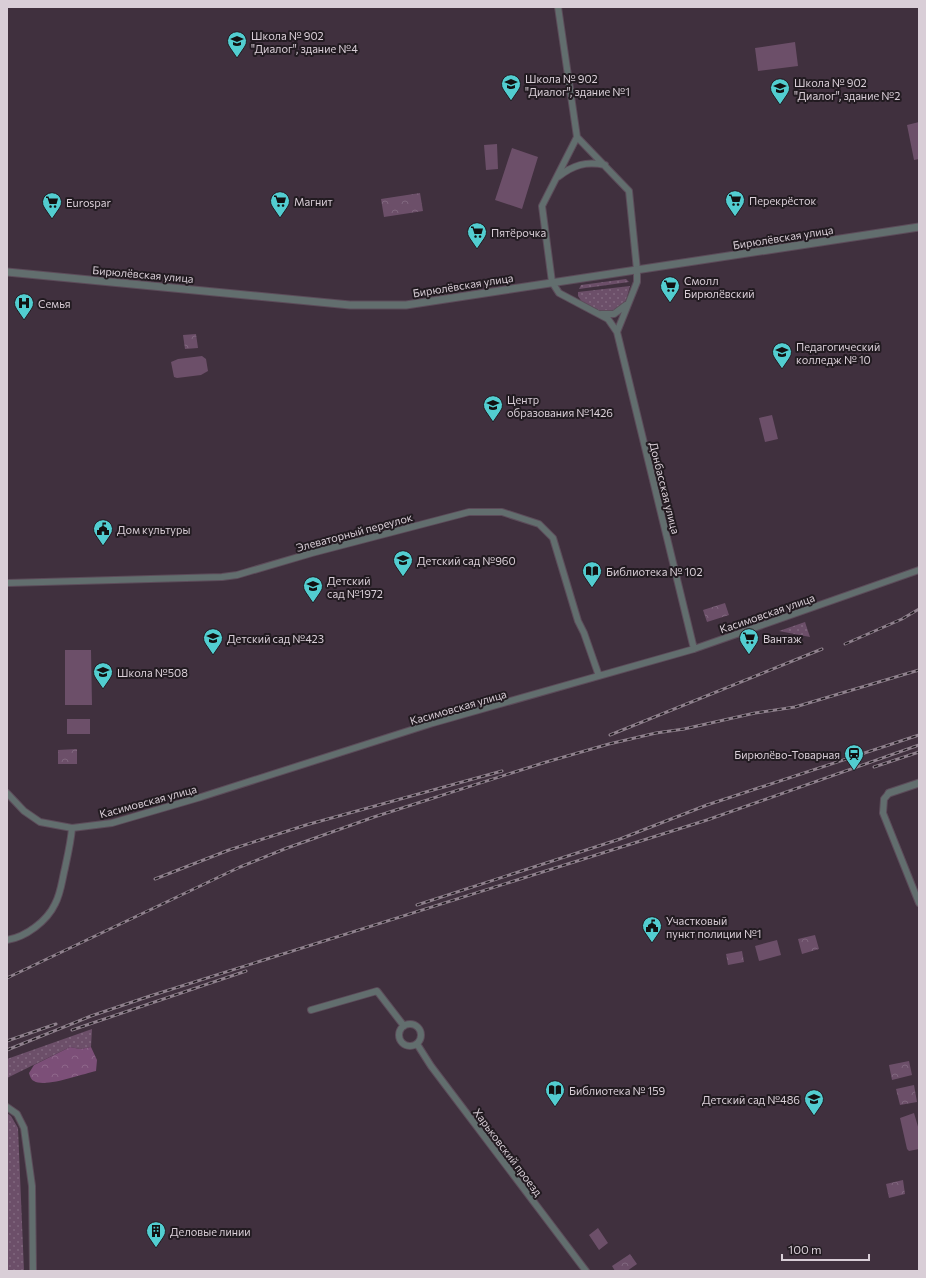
<svg xmlns="http://www.w3.org/2000/svg" width="926" height="1278" font-family="Commissioner,sans-serif">
<style>
.grass{fill:url(#grass-dots)}
.forest{fill:url(#forest-crowns)}
.park{fill:url(#park-crowns)}
.garden{fill:#6c4f69}
.lines{fill:none;stroke-linecap:round;stroke-linejoin:round}
.minor-casing{stroke:#5c4c5a;stroke-width:8}
.tertiary-casing{stroke:#5c4c5a;stroke-width:9}
.minor{stroke:#626e6e;stroke-width:6}
.tertiary{stroke:#626e6e;stroke-width:7}
.rail-casing{stroke:#8f818d;stroke-width:3}
.rail{stroke:#221b21;stroke-width:1.5;stroke-dasharray:4.5;stroke-linecap:butt}
.labels{text-anchor:middle;dominant-baseline:central;stroke-width:4;stroke-linejoin:round;paint-order:stroke}
.poi-label{font-size:11px;fill:#d9ced7;stroke:#221b21;text-anchor:start}
.street-label{font-size:11px;fill:#d9ced7;stroke:#221b21}
</style>
<defs>
<pattern id="grass-dots" width="8" height="8" patternUnits="userSpaceOnUse"><rect width="8" height="8" fill="#6c4f69"/><path d="M2 2h.1M6 6h.1" fill="none" stroke="#80677e" stroke-width="1.8" stroke-linecap="round"/></pattern>
<pattern id="forest-crowns" width="20" height="18" patternUnits="userSpaceOnUse"><rect width="20" height="18" fill="#7c4f78"/><path d="M2 6a3 3 0 1 1 6 0M12 15a3 3 0 1 1 6 0" fill="none" stroke="#8e678a"/></pattern>
<pattern id="park-crowns" width="20" height="18" patternUnits="userSpaceOnUse"><rect width="20" height="18" fill="#6c4f69"/><path d="M2 6a3 3 0 1 1 6 0M12 15a3 3 0 1 1 6 0" fill="none" stroke="#80677e"/></pattern>
</defs>
<rect width="100%" height="100%" fill="#40303e"/>
<path class="grass" d="M626 279 629 282 579 289 581 285Z
M630 286 626 301 615 311 602 313 582 302 578 296V292Z
M805 622 810 637 779 631Z
M92 1029 91 1047 80 1049 70 1047 7 1078V1059Z
M7 1113 11 1116 18 1128 24 1271H7Z"/>
<path class="forest" d="M70 1047 80 1049 91 1047 97 1060 96 1071C82 1074 45 1088 34 1081 31 1080 30 1076 29 1073L34 1065Z"/>
<path class="park" d="M420 193 423 211 384 217 381 199Z
M196 334 198 348 185 349 183 335Z
M725 603 729 615 707 622 703 610Z
M77 749V764H58V750Z
M815 935 819 949 802 954 798 939Z
M742 951 744 962 728 965 726 954Z
M909 1061 912 1075 892 1080 889 1065Z
M914 1085 917 1102 900 1105 896 1089Z
M903 1180 905 1194 889 1198 886 1184Z
M630 1254 637 1264 627 1271H615L612 1266Z"/>
<path class="garden" d="M795 42 798 66 758 71 755 48Z
M919 122V159L914 160 907 125Z
M497 144 498 169 486 170 484 145Z
M512 148 538 157 522 209 495 200Z
M202 356 206 359 208 371 201 375 177 378 174 377 171 362 178 359Z
M772 415 778 439 765 442 759 418Z
M65 650H91L92 705H65Z
M67 719H90V734H67Z
M777 940 781 955 759 961 755 946Z
M914 1113 919 1130V1149L909 1151 907 1149 900 1118Z
M598 1228 608 1243 599 1250 589 1235Z"/>
<g class="lines">
<defs>
<path id="minor" d="M558 7 577 137 542 206 552 282 559 293 608 319 617 332 694 649
M577 137 629 191 637 270V282L617 332
M558 177C573 165 586 161 605 165
M601 314H614L626 305
M7 583 222 577 237 575 312 553 469 512H502L539 524 553 538 578 621 584 633 599 676
M7 793 24 811 40 822 72 828 112 823 201 797 433 723 694 649 919 570
M889 793 884 799 883 813 919 903
M7 940C26 937 47 921 55 904 61 893 62 880 65 868 68 854 71 841 72 828
M311 1010 377 991 404 1026
M399 1035a11 11 0 1 1 22 0a11 11 0 1 1-22 0Z
M417 1044 431 1066 586 1271
M7 1107 17 1114 24 1128 32 1186 33 1271"/>
<path id="tertiary" d="M7 272 350 305H406L919 227
M889 793 919 783"/>
</defs>
<use href="#minor" class="minor-casing"/>
<use href="#tertiary" class="tertiary-casing"/>
<use href="#minor" class="minor"/>
<use href="#tertiary" class="tertiary"/>
<defs>
<path id="rail" d="M845 644 902 619 919 609
M610 735 822 649
M874 767 919 752
M155 879 229 850 306 825 502 771
M417 905 620 839 707 805 919 735
M7 978 240 867 287 848 374 817 543 763 609 744 656 733 684 729 755 713 795 707 919 670
M72 1030 246 971
M7 1041 56 1024
M7 1050 91 1016 150 996 707 820 919 745"/>
</defs>
<use href="#rail" class="rail-casing"/>
<use href="#rail" class="rail"/>
</g>
<defs>
<symbol id="school-pin" viewBox="-11 -11 22 30"><path d="M0 17L-7.5 6A9.5 9.5 0 1 1 7.5 6Z" fill="#52cdd0" stroke="#221b21"/><path d="M0-5L7-2L0 1L-7-2ZM-4 1L0 2.5L4 1V4Q0 6-4 4Z" fill="#111"/></symbol>
<symbol id="supermarket-pin" viewBox="-11 -11 22 30"><path d="M0 17L-7.5 6A9.5 9.5 0 1 1 7.5 6Z" fill="#52cdd0" stroke="#221b21"/><path d="M-6-5.5h2.5l.6 2H6L4.5 2H-2.5L-4.4-4H-6ZM-1.5 3.2a1.3 1.3 0 1 0 .1 0ZM3 3.2a1.3 1.3 0 1 0 .1 0Z" fill="#111"/></symbol>
<symbol id="hospital-pin" viewBox="-11 -11 22 30"><path d="M0 17L-7.5 6A9.5 9.5 0 1 1 7.5 6Z" fill="#52cdd0" stroke="#221b21"/><path d="M-5-5h3v3.5h4V-5h3V5h-3V1.5h-4V5h-3Z" fill="#111"/></symbol>
<symbol id="university-pin" viewBox="-11 -11 22 30"><path d="M0 17L-7.5 6A9.5 9.5 0 1 1 7.5 6Z" fill="#52cdd0" stroke="#221b21"/><path d="M0-5L7-2L0 1L-7-2ZM-4 1L0 2.5L4 1V4Q0 6-4 4Z" fill="#111"/></symbol>
<symbol id="civic-pin" viewBox="-11 -11 22 30"><path d="M0 17L-7.5 6A9.5 9.5 0 1 1 7.5 6Z" fill="#52cdd0" stroke="#221b21"/><path d="M-.6-6.5H3V-4.5H.6V-3L4-1V1h2V6H-6V1h2V-1L-.6-3ZM-1.2 2.5V6h2.4V2.5Z" fill="#111"/></symbol>
<symbol id="library-pin" viewBox="-11 -11 22 30"><path d="M0 17L-7.5 6A9.5 9.5 0 1 1 7.5 6Z" fill="#52cdd0" stroke="#221b21"/><path d="M-6-4Q-3-5.5-.7-3.5V5Q-3 3-6 4ZM6-4Q3-5.5 .7-3.5V5Q3 3 6 4Z" fill="#111"/></symbol>
<symbol id="station-pin" viewBox="-11 -11 22 30"><path d="M0 17L-7.5 6A9.5 9.5 0 1 1 7.5 6Z" fill="#52cdd0" stroke="#221b21"/><path d="M-3-6H3Q5-6 5-4V2Q5 4 3 4L4.5 6H3L1.5 4h-3L-3 6H-4.5L-3 4Q-5 4-5 2V-4Q-5-6-3-6ZM-3.5-4v3h7v-3ZM-3.5 1v1.5H-2V1ZM2 1v1.5H3.5V1Z" fill="#111"/></symbol>
<symbol id="building-pin" viewBox="-11 -11 22 30"><path d="M0 17L-7.5 6A9.5 9.5 0 1 1 7.5 6Z" fill="#52cdd0" stroke="#221b21"/><path d="M-4-6H4V6H1V3H-1V6H-4ZM-2.5-4.3h1.7v1.8h-1.7ZM.8-4.3h1.7v1.8H.8ZM-2.5-1h1.7V.8h-1.7ZM.8-1h1.7V.8H.8Z" fill="#111"/></symbol>
</defs>
<g fill-rule="evenodd">
<use href="#school-pin" x="226" y="30" width="22" height="30"/>
<use href="#school-pin" x="500" y="73" width="22" height="30"/>
<use href="#school-pin" x="769" y="77" width="22" height="30"/>
<use href="#supermarket-pin" x="724" y="189" width="22" height="30"/>
<use href="#supermarket-pin" x="269" y="190" width="22" height="30"/>
<use href="#supermarket-pin" x="41" y="191" width="22" height="30"/>
<use href="#supermarket-pin" x="466" y="221" width="22" height="30"/>
<use href="#supermarket-pin" x="659" y="275" width="22" height="30"/>
<use href="#hospital-pin" x="13" y="292" width="22" height="30"/>
<use href="#university-pin" x="771" y="341" width="22" height="30"/>
<use href="#school-pin" x="482" y="394" width="22" height="30"/>
<use href="#civic-pin" x="92" y="518" width="22" height="30"/>
<use href="#school-pin" x="392" y="549" width="22" height="30"/>
<use href="#library-pin" x="581" y="560" width="22" height="30"/>
<use href="#school-pin" x="302" y="575" width="22" height="30"/>
<use href="#school-pin" x="202" y="627" width="22" height="30"/>
<use href="#supermarket-pin" x="738" y="627" width="22" height="30"/>
<use href="#school-pin" x="92" y="661" width="22" height="30"/>
<use href="#station-pin" x="843" y="743" width="22" height="30"/>
<use href="#civic-pin" x="641" y="915" width="22" height="30"/>
<use href="#library-pin" x="544" y="1079" width="22" height="30"/>
<use href="#school-pin" x="803" y="1088" width="22" height="30"/>
<use href="#building-pin" x="145" y="1220" width="22" height="30"/>
</g>
<g class="labels">
<g class="poi-label">
<text x="251" y="35">Школа № 902<tspan x="251" dy="13">"Диалог", здание №4</tspan></text>
<text x="525" y="78">Школа № 902<tspan x="525" dy="13">"Диалог", здание №1</tspan></text>
<text x="794" y="82">Школа № 902<tspan x="794" dy="13">"Диалог", здание №2</tspan></text>
<text x="749" y="200">Перекрёсток</text>
<text x="294" y="201">Магнит</text>
<text x="66" y="202">Eurospar</text>
<text x="491" y="232">Пятёрочка</text>
<text x="684" y="280">Смолл<tspan x="684" dy="13">Бирюлёвский</tspan></text>
<text x="38" y="303">Семья</text>
<text x="796" y="346">Педагогический<tspan x="796" dy="13">колледж № 10</tspan></text>
<text x="507" y="399">Центр<tspan x="507" dy="13">образования №1426</tspan></text>
<text x="117" y="529">Дом культуры</text>
<text x="417" y="560">Детский сад №960</text>
<text x="606" y="571">Библиотека № 102</text>
<text x="327" y="580">Детский<tspan x="327" dy="13">сад №1972</tspan></text>
<text x="227" y="638">Детский сад №423</text>
<text x="763" y="638">Вантаж</text>
<text x="117" y="672">Школа №508</text>
<text x="840" y="754" text-anchor="end">Бирюлёво-Товарная</text>
<text x="666" y="920">Участковый<tspan x="666" dy="13">пункт полиции №1</tspan></text>
<text x="569" y="1090">Библиотека № 159</text>
<text x="800" y="1099" text-anchor="end">Детский сад №486</text>
<text x="170" y="1231">Деловые линии</text>
</g>
<g class="street-label">
<text transform="translate(783 237) rotate(-9)">Бирюлёвская улица</text>
<text transform="translate(143 274) rotate(5)">Бирюлёвская улица</text>
<text transform="translate(463 285) rotate(-9)">Бирюлёвская улица</text>
<text transform="translate(665 488) rotate(76)">Донбасская улица</text>
<text transform="translate(354 532) rotate(-15)">Элеваторный переулок</text>
<text transform="translate(767 613) rotate(-19)">Касимовская улица</text>
<text transform="translate(458 707) rotate(-16)">Касимовская улица</text>
<text transform="translate(148 801) rotate(-15)">Касимовская улица</text>
<text transform="translate(508 1152) rotate(53)">Харьковский проезд</text>
</g>
</g>
<rect width="926" height="1278" fill="none" stroke="#d9ced7" stroke-width="16"/>
<path d="M782 1254v6h87v-6" fill="none" stroke="#d9ced7" stroke-width="2"/>
<text x="788" y="1254" font-size="12" fill="#d9ced7" stroke="#221b21" stroke-width="3" paint-order="stroke">100 m</text>
</svg>
